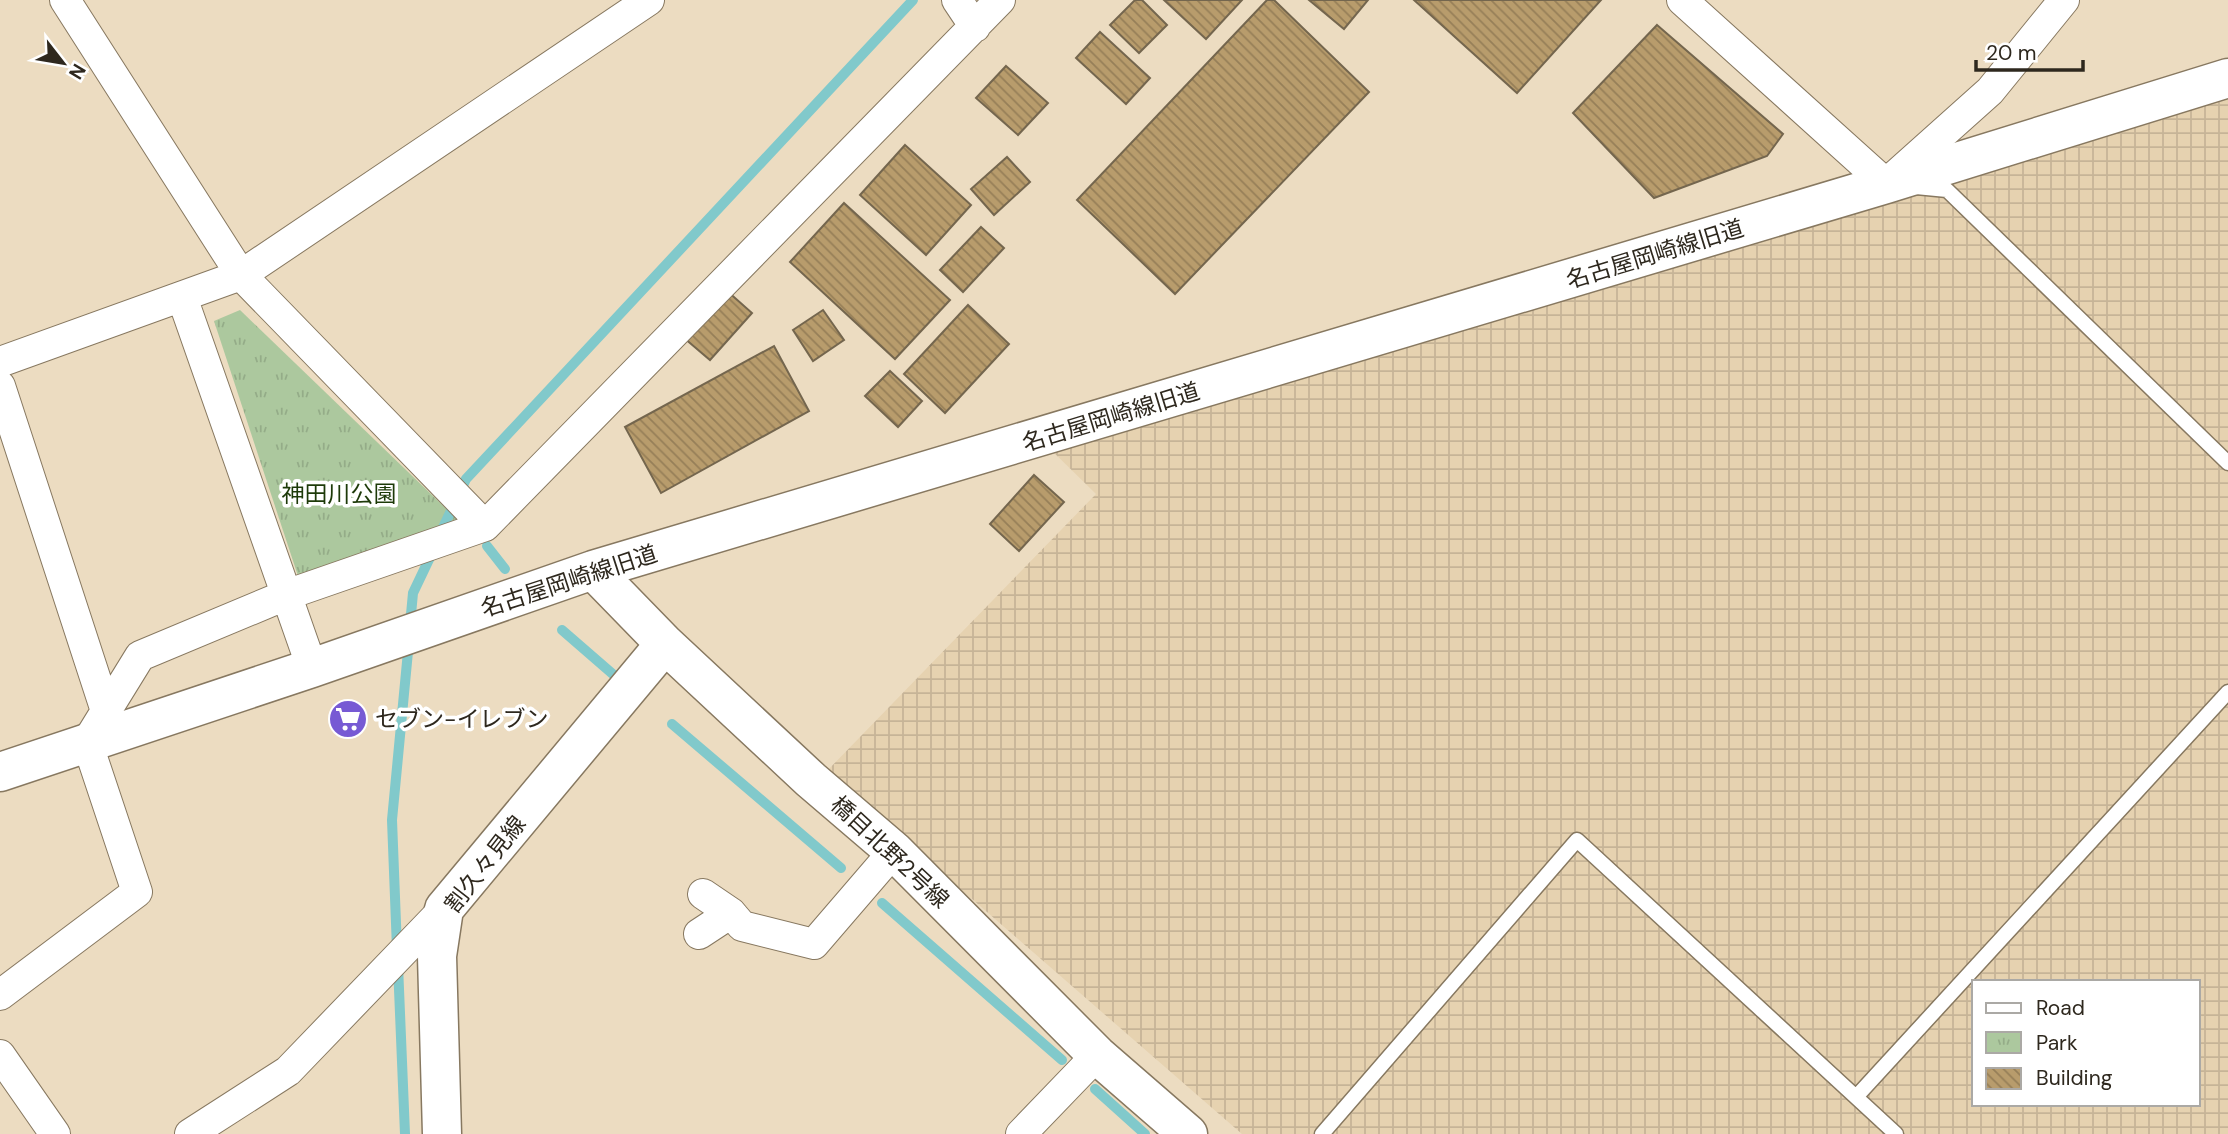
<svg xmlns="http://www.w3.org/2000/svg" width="2228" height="1134" font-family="'DM Sans','Noto Sans JP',sans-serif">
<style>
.industrial{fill:url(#industrial-grid);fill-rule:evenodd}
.park{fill:url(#park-tufts)}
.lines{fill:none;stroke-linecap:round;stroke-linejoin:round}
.stream{stroke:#81c9cb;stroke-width:10}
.building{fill:url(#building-back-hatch);stroke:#74664e;stroke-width:2}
.lane-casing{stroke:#877860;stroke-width:17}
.street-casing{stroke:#877860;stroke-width:32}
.secondary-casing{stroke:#877860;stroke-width:41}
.lane{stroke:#fff;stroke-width:14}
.street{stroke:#fff;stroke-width:30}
.secondary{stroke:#fff;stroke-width:38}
.labels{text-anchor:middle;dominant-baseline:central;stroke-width:7;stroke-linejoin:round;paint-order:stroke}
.street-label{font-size:23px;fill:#2e281e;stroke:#fff}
.park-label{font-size:23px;fill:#1d3a09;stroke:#fff}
.poi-label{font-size:23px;fill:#2e281e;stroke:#fff;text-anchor:start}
</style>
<defs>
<pattern id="industrial-grid" width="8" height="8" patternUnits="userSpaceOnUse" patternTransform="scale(1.75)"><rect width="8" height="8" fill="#e6d2b0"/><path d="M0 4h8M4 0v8" fill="none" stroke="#c6b497"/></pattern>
<pattern id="park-tufts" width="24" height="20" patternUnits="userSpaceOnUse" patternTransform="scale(1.75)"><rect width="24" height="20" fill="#acc89e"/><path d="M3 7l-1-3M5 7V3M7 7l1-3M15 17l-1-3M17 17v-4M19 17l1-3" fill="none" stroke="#94ac88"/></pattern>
<pattern id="building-back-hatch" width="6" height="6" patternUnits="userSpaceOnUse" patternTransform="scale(1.75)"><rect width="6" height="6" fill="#b89c6c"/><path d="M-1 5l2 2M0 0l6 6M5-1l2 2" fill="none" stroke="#967f58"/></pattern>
</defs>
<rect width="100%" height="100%" fill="#ecdcc1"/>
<path class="industrial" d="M2228 90V1134H1242L826 772 1096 494 1043 442ZM1974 982H2198V1104H1974Z"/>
<path class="park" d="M240 310 458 520 298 576 214 321Z"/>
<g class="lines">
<path class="stream" d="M439 536 466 479 913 0
M487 546 505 569
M410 625 413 593 433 551
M562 630 615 676
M672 724 841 868
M882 903 1062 1060
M397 949 392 820 409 641
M398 965 405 1134
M1095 1089 1145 1134"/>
</g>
<path class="building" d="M1135 0H1142L1167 25 1139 53 1110 25Z
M1164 0H1242L1206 39Z
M1267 0H1274L1369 92 1175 294 1077 200Z
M1309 0H1368L1344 29Z
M1414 0H1601L1517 93Z
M1657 25 1783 134 1767 156 1654 198 1573 113Z
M1100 32 1150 78 1126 104 1076 58Z
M1006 66 1048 103 1018 135 976 98Z
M905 145 971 205 926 255 860 195Z
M1007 157 1030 182 994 215 971 189Z
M844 203 950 300 895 359 790 262Z
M981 227 1004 248 963 292 940 270Z
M726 290 752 313 710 360 684 338Z
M968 305 1009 344 945 413 904 374Z
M823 310 844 340 813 361 793 330Z
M774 346 809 411 661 493 625 427Z
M890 371 922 401 898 427 865 396Z
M1034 475 1064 502 1019 551 990 524Z"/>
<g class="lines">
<defs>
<path id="lane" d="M1916 187 1947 190 2228 463
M1856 1097 2228 692
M1322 1134 1577 840 1896 1134"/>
<path id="street" d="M65 0 241 275 485 526
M957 0 975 27
M1682 0 1886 184 1990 91 2064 0
M182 297 312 668
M0 362 241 275 649 0
M0 386 106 711
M703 894 731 913 742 926 814 944 894 851
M699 934 731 913
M0 995 137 892 87 742 140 656 286 595 485 526 1000 0
M0 1055 55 1134
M190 1134 288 1071 444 909
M1021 1134 1097 1055"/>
<path id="secondary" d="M593 570 665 644 811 780 894 851 1097 1055 1188 1134
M0 772 312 668 593 570 1886 184 2228 78
M442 1134 437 956 444 909 665 644"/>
</defs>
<use href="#lane" class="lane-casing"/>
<use href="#street" class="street-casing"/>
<use href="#secondary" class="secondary-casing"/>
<use href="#lane" class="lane"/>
<use href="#street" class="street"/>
<use href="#secondary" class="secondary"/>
</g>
<defs>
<symbol id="supermarket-disc" viewBox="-11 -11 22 22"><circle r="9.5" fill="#775ad4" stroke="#fff"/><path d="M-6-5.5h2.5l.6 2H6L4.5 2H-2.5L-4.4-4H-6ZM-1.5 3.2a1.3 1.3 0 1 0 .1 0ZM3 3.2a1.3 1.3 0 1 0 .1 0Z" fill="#fff"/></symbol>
</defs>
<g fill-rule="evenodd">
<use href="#supermarket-disc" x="326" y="697" width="44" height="44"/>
</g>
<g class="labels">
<g class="street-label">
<text transform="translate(1655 254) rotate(-17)">名古屋岡崎線旧道</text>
<text transform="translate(1111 417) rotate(-17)">名古屋岡崎線旧道</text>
<text transform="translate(569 581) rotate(-18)">名古屋岡崎線旧道</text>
<text transform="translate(890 852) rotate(43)">橋目北野2号線</text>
<text transform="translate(485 864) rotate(-52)">割久々見線</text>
</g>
<g class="park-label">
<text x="339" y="494">神田川公園</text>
</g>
<g class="poi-label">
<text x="375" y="719">セブン-イレブン</text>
</g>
</g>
<rect x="1972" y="980" width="228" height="126" fill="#ffffff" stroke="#aba9a5" stroke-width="2"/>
<rect x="1986" y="1003" width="35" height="10" fill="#ffffff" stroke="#aba9a5" stroke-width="2"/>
<text x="2036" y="1015" font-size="21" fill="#2e281e">Road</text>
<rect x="1986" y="1032" width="35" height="21" fill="url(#park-tufts)" stroke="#aba9a5" stroke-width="2"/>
<text x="2036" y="1050" font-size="21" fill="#2e281e">Park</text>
<rect x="1986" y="1068" width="35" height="21" fill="url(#building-back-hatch)" stroke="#aba9a5" stroke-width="2"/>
<text x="2036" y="1085" font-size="21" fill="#2e281e">Building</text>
<g transform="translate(63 63) rotate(121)" stroke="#ffffff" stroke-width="5" paint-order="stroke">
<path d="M0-5L12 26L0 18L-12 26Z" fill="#2e281e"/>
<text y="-10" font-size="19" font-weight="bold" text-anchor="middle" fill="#2e281e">N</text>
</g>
<path d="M1976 60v10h107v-10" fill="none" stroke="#2e281e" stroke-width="3.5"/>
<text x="1986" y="60" font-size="21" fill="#2e281e" stroke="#ffffff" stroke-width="5" paint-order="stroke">20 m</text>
</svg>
